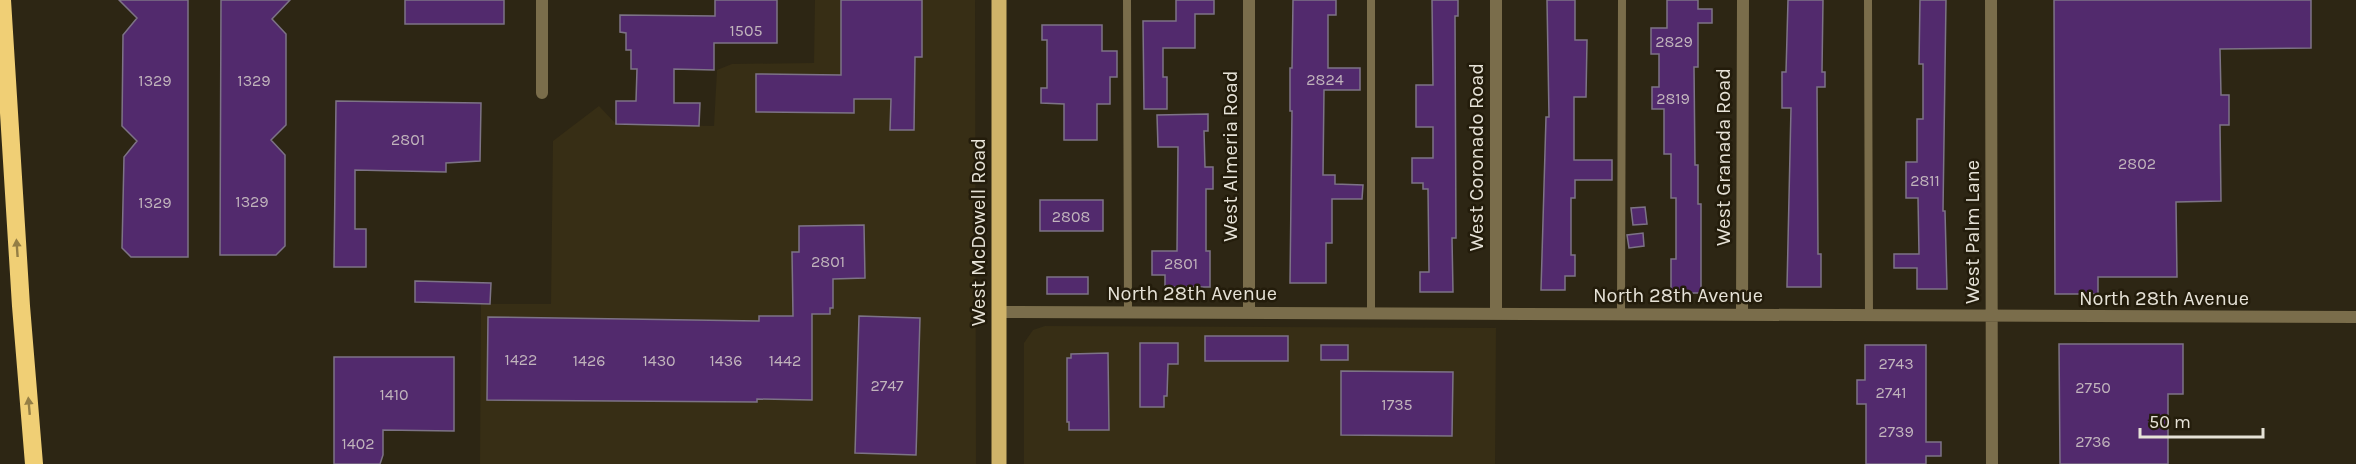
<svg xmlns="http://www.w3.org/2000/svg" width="2356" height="464" font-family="Karla,sans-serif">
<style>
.built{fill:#372e15}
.building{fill:#522a6d;stroke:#7d7386;stroke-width:1.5}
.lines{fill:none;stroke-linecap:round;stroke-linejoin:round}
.lane{stroke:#7a6d4b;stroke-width:8}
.street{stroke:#7a6d4b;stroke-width:12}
.primary{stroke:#cfb369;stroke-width:15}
.highway{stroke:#f0cf75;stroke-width:18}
.oneway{fill:#947e45}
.labels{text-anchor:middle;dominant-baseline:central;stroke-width:5;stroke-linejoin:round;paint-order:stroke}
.number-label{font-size:16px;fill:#c1b4bc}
.street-label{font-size:20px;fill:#e6e2d7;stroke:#231c0b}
</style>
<rect width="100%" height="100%" fill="#2d2614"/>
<path class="built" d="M815 0H975L976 464H480L481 304H551L553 141 599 106 616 124 714 126 717 70 732 64 814 63Z
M1045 326 1496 328 1495 464H1024V343L1033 330Z"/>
<path class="building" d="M119 0H188V257H131L122 248 124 157 137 141 122 126 123 35 137 18Z
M221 0H290L272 19 286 34V125L271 140 285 155V246L276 255H220Z
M405 0H504V24H405Z
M715 0H777V43H714V70L674 69V103H700L699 126 616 124V101H636L637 69H631V50H626V33L620 32V15L715 16Z
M841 0H922V57H915L914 130H890L891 99H854V113L756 112V74L841 75Z
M1176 0H1214V14H1195V48H1163V77H1167V109H1144L1143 21H1176Z
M1293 0H1336V15H1328V68H1360V90H1324L1323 175H1335V184L1363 185 1362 199H1332V243H1326V283H1290L1292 111H1290V68H1292Z
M1432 0H1458V16H1455L1456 238H1452L1453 292H1420V272H1429L1428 189H1423V183H1412V158H1433V127H1416V85H1433Z
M1547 0H1575V40H1587L1586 97H1574V160H1612V180H1575V198H1571V255H1575V276H1565V290H1541L1546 117H1549Z
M1667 0H1698V9H1712V23H1698V67H1694L1695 165H1698V204H1701V293H1671V259H1676V198H1671V154H1664V109H1652V87H1659V54H1651V28H1667Z
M1788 0H1823L1822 72H1825V87H1817L1818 254H1821V287H1787L1791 108H1782V72H1786Z
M1920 0H1946L1943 211H1945L1947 289H1917V268H1894V254H1919L1918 198H1906V162H1917V119H1923V64H1919Z
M2054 0H2311V48L2220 49 2221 95H2229V125H2220L2221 201 2176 202 2177 277H2098V294H2055Z
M1042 25H1102V51H1117V77H1110V104H1097V140H1064V104L1041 103V88H1047V40H1042Z
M336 101 481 103 480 161 446 163V172L355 170V229H366V267H334Z
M1208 114V131H1204L1205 167H1213V189H1206V251H1210V287H1165V275H1152V251H1177L1178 147H1158L1157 115Z
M1040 200H1103V231H1040Z
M1645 207 1647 224 1633 225 1631 208Z
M864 225 865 278 833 279V308H830V314H812V400L757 399V402L487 400 488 317 759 321V316H793L792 252H799V226Z
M1643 233 1644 246 1629 248 1627 235Z
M1047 277H1088V294H1047Z
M415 281 491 283 490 304 415 302Z
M859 316 920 318 916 455 855 453Z
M1205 336H1288V361H1205Z
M1140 343H1178V364H1168L1167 396H1164V407H1140Z
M2059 344H2183V394H2168V464H2060Z
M1321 345H1348V360H1321Z
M1865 345H1926V442H1941V456H1926V464H1866V404H1857V380H1865Z
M1108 353 1109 430H1069V422H1067V358H1071V354Z
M334 357H454V431L383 430V455L380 464H334Z
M1341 371 1453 372 1452 436 1341 435Z"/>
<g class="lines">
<path class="lane" d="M1127 0 1128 311
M1868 0 1869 316
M1371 312V0
M1621 313 1622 0"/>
<path class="street" d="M542 0V93
M1249 0V312
M1991 0 1992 464
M999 312C1451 312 1904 317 2356 317
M1496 313V0
M1742 314 1743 0"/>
<path class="primary" d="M999 0V464"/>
<path class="highway" d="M2 0 21 306 34 464"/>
</g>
<defs><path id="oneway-solid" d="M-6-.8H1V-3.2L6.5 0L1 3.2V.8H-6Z" transform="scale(1.5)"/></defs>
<g class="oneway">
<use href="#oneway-solid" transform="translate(17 248) rotate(-94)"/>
<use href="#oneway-solid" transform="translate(29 406) rotate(-95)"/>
</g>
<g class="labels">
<g class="number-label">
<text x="746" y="30">1505</text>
<text x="1674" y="41">2829</text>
<text x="1325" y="79">2824</text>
<text x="155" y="80">1329</text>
<text x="254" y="80">1329</text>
<text x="1673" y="98">2819</text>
<text x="408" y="139">2801</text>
<text x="2137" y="163">2802</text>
<text x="1925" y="180">2811</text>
<text x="252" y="201">1329</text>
<text x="155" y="202">1329</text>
<text x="1071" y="216">2808</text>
<text x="828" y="261">2801</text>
<text x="1181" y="263">2801</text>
<text x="521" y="359">1422</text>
<text x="589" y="360">1426</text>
<text x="659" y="360">1430</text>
<text x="726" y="360">1436</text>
<text x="785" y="360">1442</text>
<text x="1896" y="363">2743</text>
<text x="887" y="385">2747</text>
<text x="2093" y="387">2750</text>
<text x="1891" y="392">2741</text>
<text x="394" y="394">1410</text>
<text x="1397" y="404">1735</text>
<text x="1896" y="431">2739</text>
<text x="2093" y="441">2736</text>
<text x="358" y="443">1402</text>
</g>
<g class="street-label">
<text transform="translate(1230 156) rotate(-90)">West Almeria Road</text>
<text transform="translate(1476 157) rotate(-90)">West Coronado Road</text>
<text transform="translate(1723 157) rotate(-90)">West Granada Road</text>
<text transform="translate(978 232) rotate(-90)">West McDowell Road</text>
<text transform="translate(1972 232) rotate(-90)">West Palm Lane</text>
<text x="1192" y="293">North 28th Avenue</text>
<text x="1678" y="295">North 28th Avenue</text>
<text x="2164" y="298">North 28th Avenue</text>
</g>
</g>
<path d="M2140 428v9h123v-9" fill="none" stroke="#e6e2d7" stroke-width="3"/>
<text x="2149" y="428" font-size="18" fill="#e6e2d7" stroke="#231c0b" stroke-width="4.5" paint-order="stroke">50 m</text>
</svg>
